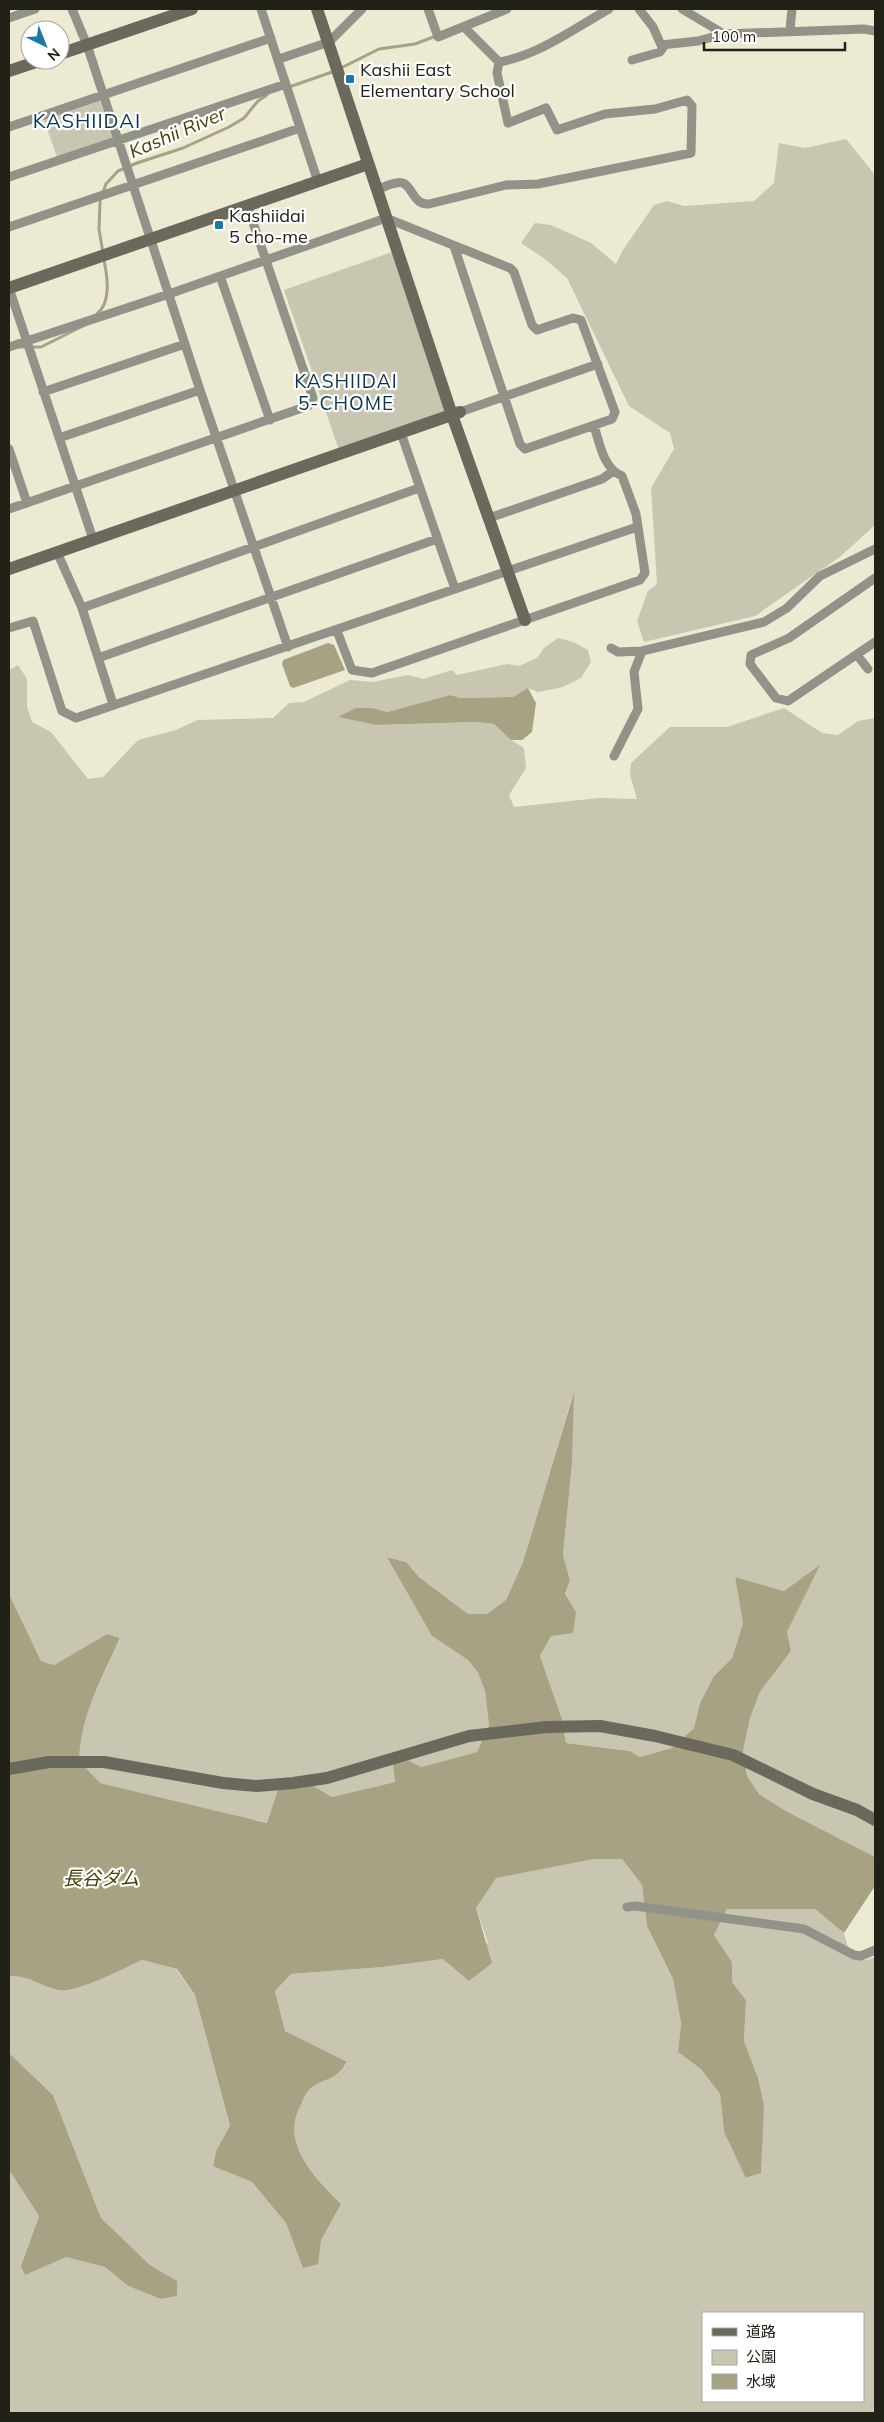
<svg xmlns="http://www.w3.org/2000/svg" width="884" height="2422" font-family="Mulish,'Noto Sans JP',sans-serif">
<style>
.green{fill:#c8c5b0;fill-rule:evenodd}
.water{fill:#a6a283}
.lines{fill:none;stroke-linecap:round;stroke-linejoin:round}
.stream{stroke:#a6a283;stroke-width:3}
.street{stroke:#939288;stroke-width:9}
.secondary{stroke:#6b695b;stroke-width:12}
.poi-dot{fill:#1f77a6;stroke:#fff;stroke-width:2}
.labels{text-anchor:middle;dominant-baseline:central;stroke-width:4.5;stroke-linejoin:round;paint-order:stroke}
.poi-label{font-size:18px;fill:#222118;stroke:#fff;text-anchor:start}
.water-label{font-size:19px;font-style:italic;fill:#484004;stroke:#fff}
.neighbourhood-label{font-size:19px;letter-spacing:1px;fill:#0c354c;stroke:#fff}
.quarter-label{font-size:20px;letter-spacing:1px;fill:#0c354c;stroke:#fff}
</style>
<rect width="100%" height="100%" fill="#ecead2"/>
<path class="green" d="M100 101 113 138 57 157 44 120Z
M846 139 875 175V525L841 556 755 616 644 642 637 621 648 591 657 584 651 488 674 449 670 433 629 406 567 278 545 259 521 243 535 223 551 225 591 243 616 264 623 250 654 205 667 201 684 206 754 201 774 183 779 143 805 148Z
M392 252 449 411 339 450 284 290Z
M558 638 573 642 588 650 591 662 581 678 563 687 538 692 528 688 513 697 461 698 450 695 387 712 372 708 339 717 376 725 475 722 494 724 511 740 524 748 526 768 509 795 514 807 599 798 637 799 630 775 631 763 670 727H727L784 708 822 733 838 735 858 721 875 718V1857L786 1811 759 1794 747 1776 743 1751 750 1718 760 1692 791 1651 787 1632 819 1566 784 1591 735 1577 743 1623 732 1658 714 1676 700 1703 694 1728 672 1748 640 1757 630 1751 566 1743 562 1719 540 1656 551 1636 570 1580 563 1555 572 1464 573 1394 523 1562 506 1600 487 1614H468L419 1577 406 1562 388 1557 432 1636 468 1660 478 1671 485 1691 489 1725 477 1752 421 1767 395 1782 332 1797 310 1784 268 1823 100 1783 78 1761C80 1716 102 1678 120 1639L107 1634 54 1665 41 1661 9 1594V670L18 665 27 679V707L32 722 51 732 88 779 103 777 138 740 176 730 198 720 273 718 289 703 304 702 350 680 373 682 408 675 423 679 452 670 457 675 507 664 519 666 537 658 544 648Z
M594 1859H622L642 1885 647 1926 673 1979 681 2023 678 2052 701 2069 720 2094 724 2132 747 2178 761 2173 762 2142 758 2078 744 2041 746 2000 732 1982V1962L714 1935 727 1909H815L844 1933 849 1951 856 1959 866 1960 875 1957V2413H9V2170L39 2216 21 2266 66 2257 105 2267 128 2286 161 2299 177 2296V2281L150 2265 101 2218 53 2095 9 2053V1976C31 1976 38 1984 58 1990 75 1994 125 1968 142 1960L176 1969 195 1995 230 2127 216 2151 213 2165 252 2182 286 2223 303 2267 341 2204C316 2179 279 2143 301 2105 303 2100 306 2092 310 2089 324 2076 335 2083 347 2063L285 2031 275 1991 291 1974 383 1967 443 1959 488 1943 476 1908 495 1878ZM703 2313H863V2401H703Z"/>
<path class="water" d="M328 643 334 645 345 670 293 688 290 686 282 664 283 660Z
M528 688 536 703 532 732 522 740H511L494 724 475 722 376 725 338 717 356 708H372L387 712 450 695 461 698 513 697Z
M574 1392 572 1464 563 1555 570 1580 565 1594 576 1612 573 1633 551 1636 540 1656 562 1719 566 1743 630 1751 640 1757 672 1748 694 1728 700 1703 714 1676 732 1658 743 1623 735 1577 784 1591 820 1565 787 1632 791 1651 760 1692 750 1718 743 1751 747 1776 759 1794 786 1811 875 1857V1886L844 1933 815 1909H727L714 1935 732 1962V1982L746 2000 744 2041 758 2078 764 2106 761 2173 746 2178 724 2132 720 2094 701 2069 678 2052 681 2023 673 1979 647 1926 642 1885 622 1859H594L496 1878 476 1908 492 1963 469 1981 443 1959 383 1967 291 1974 275 1991 285 2031 347 2062C335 2083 325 2076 310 2089 306 2092 303 2100 301 2105 279 2143 316 2179 341 2204L321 2240 318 2264 303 2268 286 2223 252 2182 213 2166 216 2151 230 2126 195 1995 177 1969 142 1960C125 1968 75 1994 58 1990 38 1985 31 1976 9 1976V1594L41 1661 54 1665 107 1634 120 1638C102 1678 80 1716 79 1761L100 1783 267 1823 278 1790 310 1784 332 1797 395 1782 393 1763 405 1759 421 1767 477 1752 489 1725 485 1691 478 1672 468 1660 432 1636 387 1557 406 1562 419 1577 468 1614H487L506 1600 523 1562Z
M9 2053 53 2095 101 2218 150 2265 177 2281V2296L161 2299 128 2286 105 2267 66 2257 25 2275 21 2266 39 2216 9 2170Z"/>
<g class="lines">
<path class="stream" d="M341 68 379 49 415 44 436 36
M289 87 335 71
M103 253 99 229 100 201 106 184 118 171 137 163 183 148 229 127 244 118 258 101 267 95
M97 314C112 302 107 275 104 260
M19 347H41L83 326"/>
<path class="street" d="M72 9 87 45 200 390 288 647
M261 9 318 182
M428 9 438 37 507 9
M639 9 653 27 661 45 698 41 723 34
M682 9 724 34 864 29 875 31
M9 18 35 9
M464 27 499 62C539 55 575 28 609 9
M790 30 792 9
M279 59 329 42 362 9
M632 60 660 52 665 45
M9 127 271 38
M9 177 286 84
M377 190C383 187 390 184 396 183 413 179 411 206 429 204L506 185 538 184 691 153 692 106 687 100 655 109 605 114 557 130 546 108 508 123 497 73 499 62
M9 227 300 128
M220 276 270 420
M9 288 93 539
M9 347 169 294 386 218 510 268 514 272 532 325 537 330 573 318 581 320 615 412 612 419 525 449 520 444 454 246
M43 392 185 344
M460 412 598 364
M401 433 455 589
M59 438 200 390
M9 449 27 503
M9 509 308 406 313 398 247 205
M489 518 602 479 612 472
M57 552 82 608 113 704
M875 578 789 638 751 655 750 664 776 698 788 701 875 642
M82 608 419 488
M9 628 33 621 62 711 76 718 637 527
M337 631 352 670 372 673 640 580 645 573 636 514 622 476C603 468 600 444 594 426
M611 648 618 652 642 651
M857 655 868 669
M98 658 437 539
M614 756 638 709 634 672 642 651 764 622 787 608 820 576 875 549
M627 1907 635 1906 804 1929 854 1955 861 1956 875 1950"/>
<path class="secondary" d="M317 9 452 415 525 620
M60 54 192 9
M9 71 42 60
M9 288 368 164
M9 569 460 412
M9 1769 49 1762H104L223 1783 257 1786 293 1783 327 1778 469 1736 546 1727 600 1726 655 1736 733 1755 813 1794 857 1810 875 1820"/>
</g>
<g class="poi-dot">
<rect x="345" y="74" width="10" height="10" rx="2.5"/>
<rect x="214" y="220" width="10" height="10" rx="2.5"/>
</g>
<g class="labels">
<g class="poi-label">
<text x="360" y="69">Kashii East<tspan x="360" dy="21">Elementary School</tspan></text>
<text x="229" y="215">Kashiidai<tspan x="229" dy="21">5 cho-me</tspan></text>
</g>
<g class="water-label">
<text transform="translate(177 132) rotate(-23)">Kashii River</text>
<text x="101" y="1878">長谷ダム</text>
</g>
<g class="neighbourhood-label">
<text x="346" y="381">KASHIIDAI<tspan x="346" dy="22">5-CHOME</tspan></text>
</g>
<g class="quarter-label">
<text x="87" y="120">KASHIIDAI</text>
</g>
</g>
<rect width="884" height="2422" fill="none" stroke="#222118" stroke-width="20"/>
<rect x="702" y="2312" width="162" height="90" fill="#ffffff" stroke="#a7a6a3"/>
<rect x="712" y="2328" width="25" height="8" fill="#6b695b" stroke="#a7a6a3"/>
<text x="746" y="2337" font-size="15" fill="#222118">道路</text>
<rect x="712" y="2350" width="25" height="15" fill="#c8c5b0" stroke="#a7a6a3"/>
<text x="746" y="2362" font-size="15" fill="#222118">公園</text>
<rect x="712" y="2374" width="25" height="15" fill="#a6a283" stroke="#a7a6a3"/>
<text x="746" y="2387" font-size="15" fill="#222118">水域</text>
<g transform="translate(45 45) rotate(137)"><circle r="24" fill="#ffffff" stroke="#a7a6a3"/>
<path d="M0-4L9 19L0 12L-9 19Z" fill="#1f77a6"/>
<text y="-8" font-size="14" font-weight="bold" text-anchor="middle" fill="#222118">N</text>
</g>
<path d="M704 42v8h141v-8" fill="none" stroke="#222118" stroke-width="2.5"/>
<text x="712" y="42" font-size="15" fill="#222118" stroke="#ffffff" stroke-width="4" paint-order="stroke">100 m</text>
</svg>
